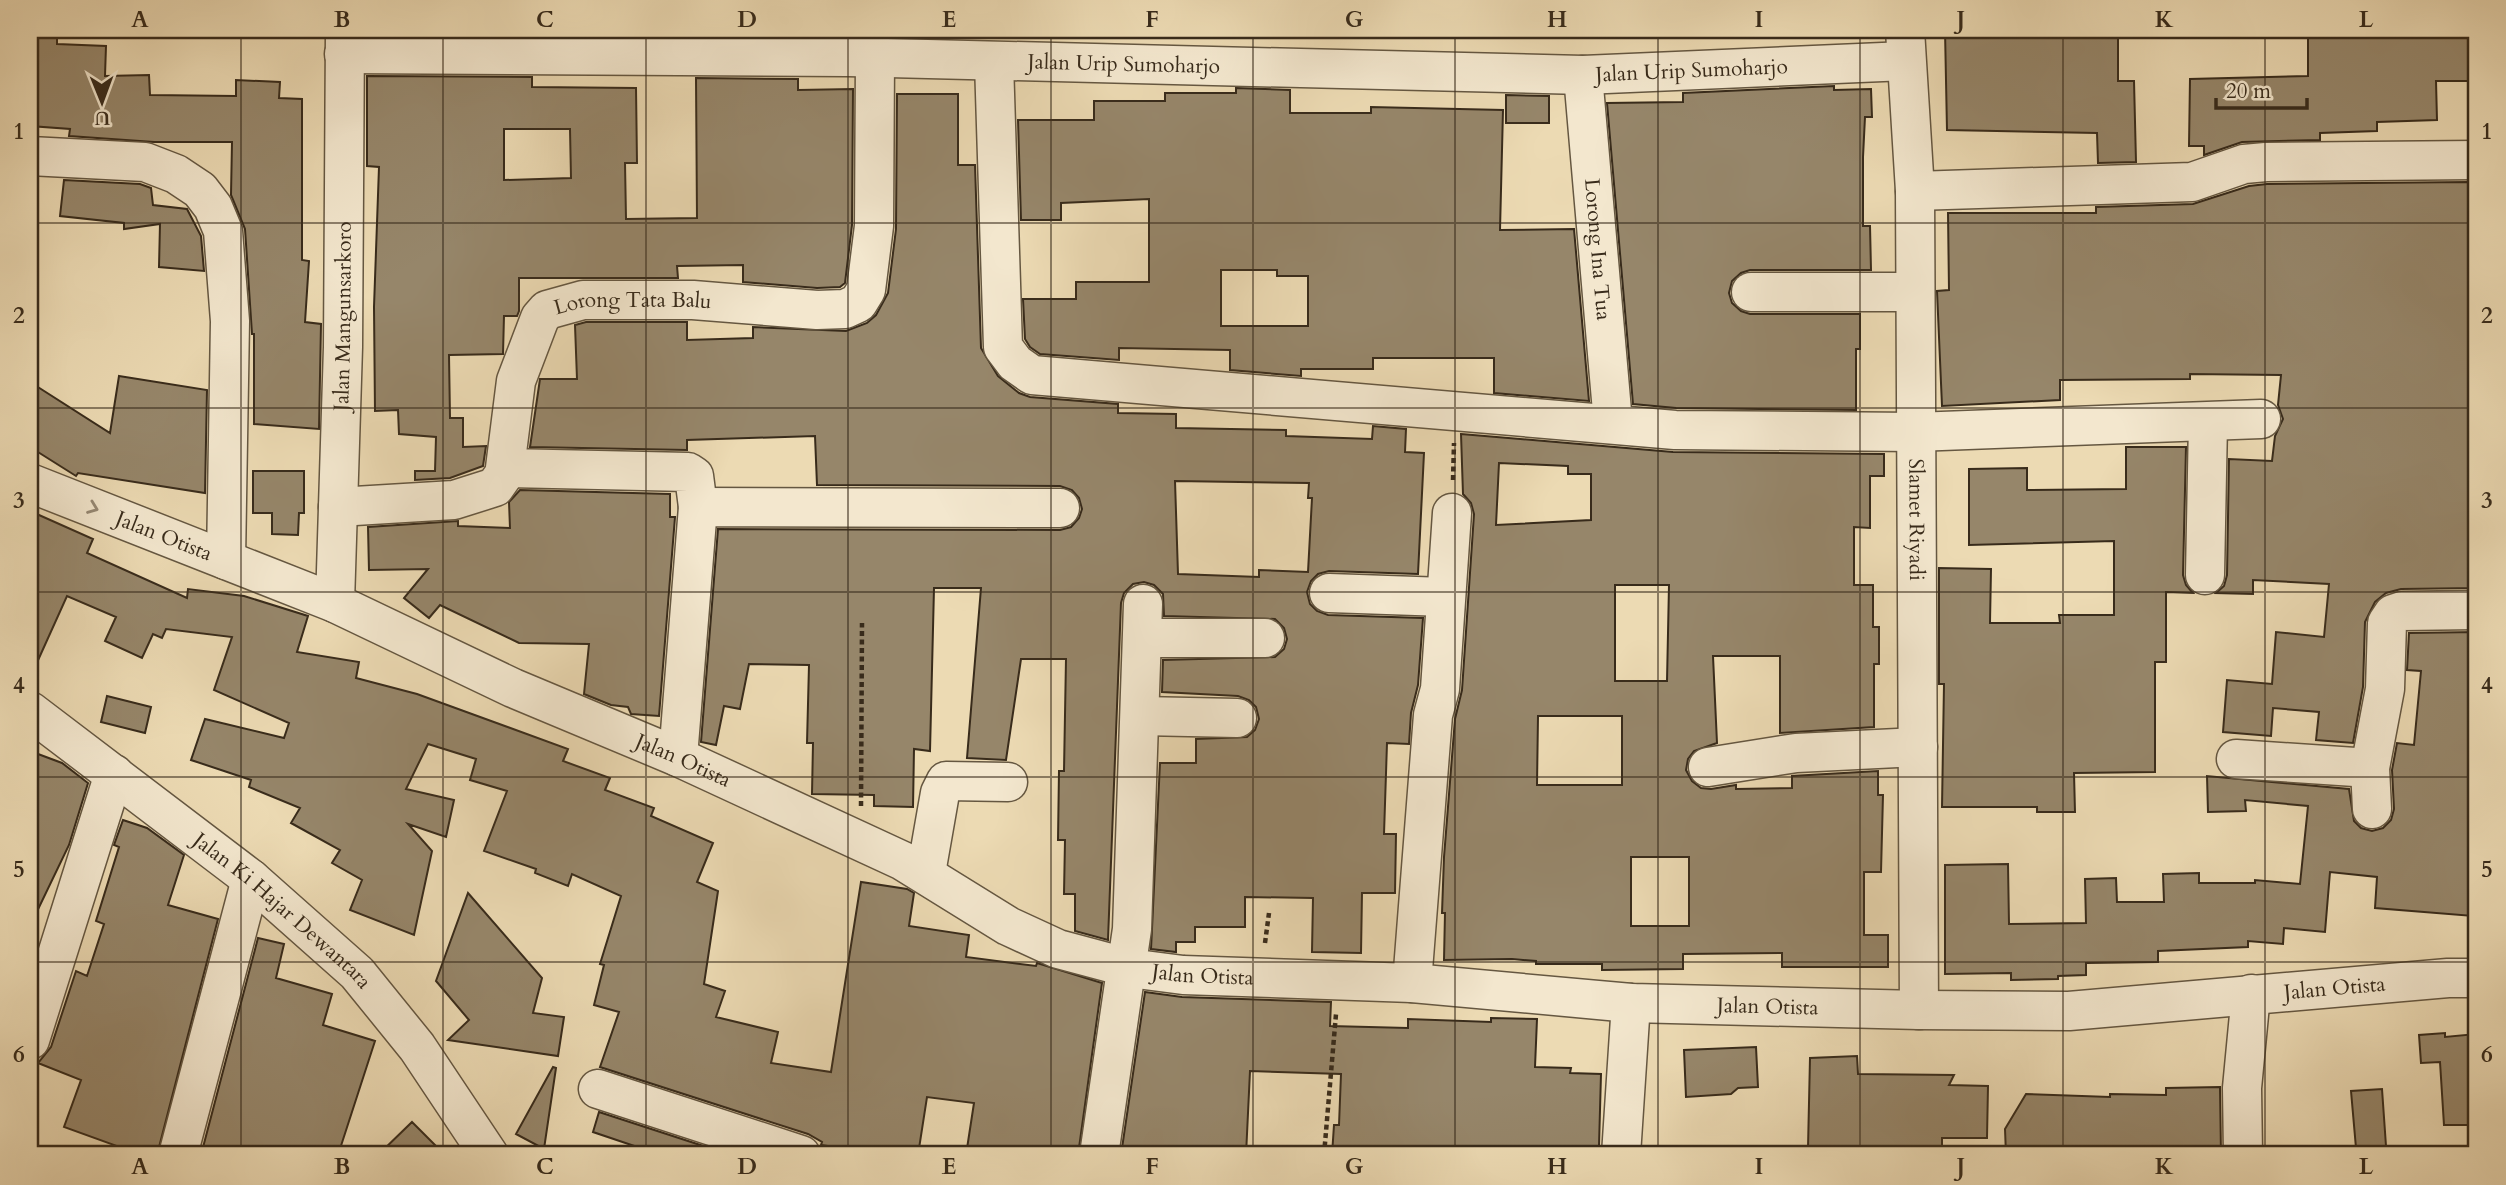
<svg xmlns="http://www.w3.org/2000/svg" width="2506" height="1185" font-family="Cardo,serif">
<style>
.building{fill:#96866a;stroke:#382b1b;stroke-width:2;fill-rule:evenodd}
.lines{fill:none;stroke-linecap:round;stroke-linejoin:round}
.minor-casing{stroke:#655741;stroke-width:41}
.path{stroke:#382b1b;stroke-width:4.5;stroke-dasharray:5 3.5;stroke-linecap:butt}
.minor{stroke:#f3e7ce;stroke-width:38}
.oneway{stroke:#968974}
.grid{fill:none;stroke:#382b1b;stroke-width:2;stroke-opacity:0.55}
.labels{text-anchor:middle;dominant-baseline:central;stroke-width:5;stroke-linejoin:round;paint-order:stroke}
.street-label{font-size:21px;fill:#382b1b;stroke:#f3e7ce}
.neatline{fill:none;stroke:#382b1b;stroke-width:2.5}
.grid-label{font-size:23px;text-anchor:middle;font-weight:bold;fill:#382b1b}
</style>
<rect width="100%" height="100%" fill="#ecdab3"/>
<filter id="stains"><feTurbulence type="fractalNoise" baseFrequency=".00286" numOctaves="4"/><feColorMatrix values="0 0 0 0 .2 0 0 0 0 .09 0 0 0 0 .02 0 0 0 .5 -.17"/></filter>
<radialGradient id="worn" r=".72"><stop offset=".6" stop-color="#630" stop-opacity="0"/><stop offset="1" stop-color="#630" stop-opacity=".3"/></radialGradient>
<path class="building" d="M30 30H57V44L106 46 105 76 149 75 150 95 236 96V80L280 82 279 98 302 99V260L309 261 305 322 321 324 319 429 254 424V334H252L245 229 231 195 232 142H154L69 136 70 129 30 126Z
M1945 30H2118V81H2134L2136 162 2098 163 2097 133 1947 130Z
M2308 30H2476V81H2436L2437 120 2377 122V131L2320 133V140L2242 142 2204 155V146H2189L2190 79 2308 76Z
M367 76 532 77V87L636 88 637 163H625L626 219 697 218 696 78 798 79V90L853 89 852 225 845 283 840 287 817 288 743 282V265L677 266 678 278H519V311L517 316H504L503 354 449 355 450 418H463V447L486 446 483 466 450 478 415 480V471H435L436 437 399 434 398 410 375 411 374 307 379 167 367 166ZM504 129H570L571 178 504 180Z
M1834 86V90L1871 89 1872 117H1865L1863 157V226H1870L1871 270H1750L1741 273 1732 281 1729 293 1732 303 1741 311 1750 314H1860V349H1856V410L1676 408 1633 404 1607 103 1683 102V93Z
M1236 88 1290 90V113H1371V107L1503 110 1500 230 1574 229 1589 401 1494 393V358H1373V369H1301V376L1230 370V350L1119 348V360L1040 354 1030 347 1025 339 1023 299H1076V282H1149V199L1061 203V220H1021L1018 120H1094V101H1165V93H1236ZM1221 270H1277V276H1308V326H1221Z
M897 94H958V165H975L981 348 998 376 1019 393 1030 397 1118 404V413L1176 414V428L1286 430V436L1372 439 1373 426 1406 429 1405 452 1424 453 1418 574 1329 571 1318 574 1311 581 1307 592 1310 604 1317 611 1328 615 1423 618 1418 685 1411 713 1409 744 1387 743 1384 834H1396L1395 893H1362L1361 953 1312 952 1313 898 1245 897V927H1195V942H1176V952L1151 949 1160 763H1196V739L1247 737 1255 730 1259 719 1256 707 1249 700 1238 696 1162 692 1163 660 1275 657 1284 649 1287 639 1284 628 1275 619 1164 616 1163 594 1154 585 1144 582 1133 584 1124 593 1121 603 1108 940 1075 931V894H1064L1065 840H1058L1059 771H1064L1066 659H1021L1006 760 967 758 981 588H934L930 751 914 749 913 807 874 806V795L812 794 813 743H807L809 665 749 664 740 709 724 706 716 745 701 742 718 529 1060 530 1071 527 1079 518 1082 509 1079 498 1072 490 1060 486 817 485 815 436 687 440V450L530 447 540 379H577L575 325 586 322H687V340L753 338V327L846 331 867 323 876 315 888 293 896 229ZM1175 481 1309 483 1308 498H1312L1308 572 1259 570V577L1178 574Z
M1506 95 1549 96V123H1506Z
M64 180 140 184 151 188 153 205 187 209 201 236 204 271 159 267 160 224 124 229V223L60 216Z
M2468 182 2469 230H2475L2476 286V588L2401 589 2386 593 2375 602 2365 622 2363 687 2353 743 2316 740 2319 712 2273 708 2271 736 2223 732 2227 680 2272 684 2276 632 2324 637 2329 584 2253 580V594L2216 593 2224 586 2227 575 2229 459 2272 461 2275 436 2283 419 2278 405 2281 375 2190 374V379L2060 380V400L1942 406 1937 291 1949 290 1948 213H2096V207L2193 204 2249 186 2267 184Z
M119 376 207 390 205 493 78 473 76 476 30 447V382L110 433Z
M1461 434 1673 452 1884 454V476H1870V528L1854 527V585H1873V627H1879V664H1874V727L1780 733V656H1713L1717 743 1694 751 1688 759 1686 770 1692 781 1701 788 1711 789 1736 785V789L1792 788V776L1878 771V795H1883L1881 872H1864V935H1888V967H1782V953L1683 954V969L1602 970V964H1536V961L1512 959 1444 960 1445 913H1442L1444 857 1455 719 1462 690 1474 514 1471 503 1463 494ZM1499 463 1568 466V474H1591V520L1496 525ZM1615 585H1669L1667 681H1615ZM1538 716H1622V785H1537ZM1631 857H1689V926H1631Z
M2126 447H2186L2183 575 2186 585 2193 593 2166 592V662H2155V772L2074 773 2075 812H2037V807H1942L1944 684H1939V568L1991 569 1990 623H2060L2059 615H2114V541L1969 545V469L2027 468V490L2126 489Z
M253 471H304V513H299L298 535 272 534V513H253Z
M520 490 670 494V517H675L659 716 631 714 628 707 611 705 584 694 589 644 519 643 440 605 429 618 404 598 428 569 369 570 368 527 458 521V526L510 528 509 502Z
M30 511 93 539 87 553 187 598 188 589 244 596 308 616 297 652 359 662 356 678 417 694 568 749 563 761 610 778 605 790 654 808 651 816 713 843 697 882 718 891 704 984 725 991 716 1017 778 1032 771 1063 831 1072 861 882 907 889 914 893 909 926 969 935 966 957 1036 966 1037 963 1102 983 1078 1155H966L974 1103 927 1097 918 1155H889L821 1145 822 1142 808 1134 600 1067 619 1012 594 1005 604 965 600 964 621 896 572 874 568 886 535 873 536 869 484 851 507 791 470 780 476 759 428 744 406 789 454 800 446 837 408 824 432 851 414 935 350 910 362 880 332 863 340 850 291 823 300 808 249 787 251 780 191 760 205 719 284 738 289 723 214 690 232 637 166 629 162 638 153 634 142 658 105 641 116 617 67 596 30 678Z
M2476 632V876L2473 916 2375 908 2377 877 2330 872 2325 932 2284 928 2283 944 2248 941V947L2158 951V962L2086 963V975L2058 976V979L2011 980V973L1945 974V865L2008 864 2009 924 2086 923 2085 879 2116 878 2117 902H2164L2163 874 2199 873V883H2255V880L2300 884 2308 806 2245 800 2246 811 2208 812 2207 776 2349 789 2354 821 2361 828 2372 831 2383 828 2391 820 2394 809 2392 770 2397 743 2414 745 2421 671 2407 670 2409 633Z
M107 696 151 707 145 733 101 722Z
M30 751 62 763 88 783 69 845 30 926Z
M123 820 147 828 184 855 168 905 218 919 157 1155H114L117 1146 64 1127 81 1080 38 1063 51 1047 76 971 87 976 104 924 96 921 119 847 114 845Z
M468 893 542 978 533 1013 564 1017 558 1056 448 1040 469 1020 436 981Z
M258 938 284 944 276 978 332 994 323 1025 375 1041 338 1155H201Z
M1145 992 1182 997 1331 1002 1330 1026 1408 1028V1019L1491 1022V1018L1537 1019 1535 1067 1571 1068 1570 1073 1601 1074 1599 1146H1593V1155H1332L1334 1125H1339L1341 1074 1250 1071 1246 1155 1163 1153V1155H1121Z
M2445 1033V1037L2476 1034V1125H2444L2440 1062 2421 1063 2419 1035Z
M1756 1047 1758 1087 1738 1088 1731 1094 1686 1097 1684 1050Z
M1857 1056 1858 1074 1954 1075 1949 1085 1988 1086 1987 1138H1942V1155H1836V1149L1808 1148 1810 1058Z
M553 1067 556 1068 544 1149 516 1134Z
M2220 1087 2221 1155H2006L2005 1129 2026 1094 2110 1097V1094L2166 1095V1088Z
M2382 1089 2386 1146 2356 1148 2351 1091Z
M599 1112 731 1155H661L593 1132Z
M412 1122 445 1155H378Z"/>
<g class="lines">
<defs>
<g id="minor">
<path id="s1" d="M1905 30 1915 191 1919 1010"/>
<path id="s2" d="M344 54 848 57 1583 75 1906 61"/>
<path d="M994 62 1003 347 1015 363 1032 375 1675 430 1915 432 2261 419"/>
<path id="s3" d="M1583 75 1613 423"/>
<path d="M30 156 145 162 176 174 200 190 213 207 223 231 230 321 226 560"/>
<path d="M1915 191 2192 182 2244 164 2266 162 2476 160"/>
<path d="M1751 292H1914"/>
<path id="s4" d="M30 483 335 603 513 688 678 757 903 861 1008 926 1058 949 1129 968 1183 975 1412 983 1631 1003 1919 1010 2069 1011 2448 978H2476"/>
<path d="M338 507 454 500 495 487 507 470"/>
<path id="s5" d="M698 507 694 476 688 472 505 468 516 381 540 318 547 310 583 300H693L817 310 845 309 858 303 866 290 874 226 875 58"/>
<path d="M2205 575 2208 422"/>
<path d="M1329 593 1445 597"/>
<path id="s6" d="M335 603 343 347 345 30"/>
<path d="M1143 638H1265"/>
<path id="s7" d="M30 711 251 879 357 973 417 1047 489 1155"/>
<path d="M1141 716 1237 718"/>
<path d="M678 757 698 507 1060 508"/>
<path d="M2236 759 2370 768"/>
<path d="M1708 767 1796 753 1918 747"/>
<path d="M2372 809 2370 768 2385 689 2387 623 2393 614 2402 611 2476 610"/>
<path d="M926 873 940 793 946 781 1008 782"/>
<path d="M1412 983 1433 715 1440 689 1452 513"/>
<path d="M30 1040 114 774"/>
<path d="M598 1089 801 1155"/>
<path d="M178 1155 251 879"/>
<path d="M1099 1155 1132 929 1143 604"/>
<path d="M1621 1155 1631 1003"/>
<path d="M2243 1155 2242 1088 2251 994"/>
</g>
</defs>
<use href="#minor" class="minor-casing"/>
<path class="path" d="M1453 480 1454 443
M861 806 862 623
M1265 943 1269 913
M1324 1155 1336 1014"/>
<use href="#minor" class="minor"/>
</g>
<defs><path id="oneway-chevron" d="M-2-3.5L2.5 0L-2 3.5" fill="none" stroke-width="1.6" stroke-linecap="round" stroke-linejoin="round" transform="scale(1.75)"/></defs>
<use class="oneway" href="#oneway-chevron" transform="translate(93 508) rotate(21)"/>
<path class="grid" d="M241 30V1155M443 30V1155M646 30V1155M848 30V1155M1051 30V1155M1253 30V1155M1455 30V1155M1658 30V1155M1860 30V1155M2063 30V1155M2265 30V1155M30 223H2476M30 408H2476M30 592H2476M30 777H2476M30 962H2476"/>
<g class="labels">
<g class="street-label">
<text stroke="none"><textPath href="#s2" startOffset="780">Jalan Urip Sumoharjo</textPath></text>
<text stroke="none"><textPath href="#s2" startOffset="1348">Jalan Urip Sumoharjo</textPath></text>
<text stroke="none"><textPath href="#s3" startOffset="175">Lorong Ina Tua</textPath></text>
<text stroke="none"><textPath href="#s5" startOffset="474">Lorong Tata Balu</textPath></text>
<text stroke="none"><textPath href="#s6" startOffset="287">Jalan Mangunsarkoro</textPath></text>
<text stroke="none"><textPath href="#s1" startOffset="490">Slamet Riyadi</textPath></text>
<text stroke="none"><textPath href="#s4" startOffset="144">Jalan Otista</textPath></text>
<text stroke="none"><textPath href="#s4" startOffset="710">Jalan Otista</textPath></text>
<text stroke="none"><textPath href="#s7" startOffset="322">Jalan Ki Hajar Dewantara</textPath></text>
<text stroke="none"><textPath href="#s4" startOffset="1278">Jalan Otista</textPath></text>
<text stroke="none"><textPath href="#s4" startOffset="2412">Jalan Otista</textPath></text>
<text stroke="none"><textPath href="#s4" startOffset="1844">Jalan Otista</textPath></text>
</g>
</g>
<rect width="2506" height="1185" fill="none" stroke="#ecdab3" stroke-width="77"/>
<g transform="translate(102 102) rotate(179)" stroke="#f3e7ce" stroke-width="5" paint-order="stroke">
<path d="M0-5L12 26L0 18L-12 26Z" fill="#382b1b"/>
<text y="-10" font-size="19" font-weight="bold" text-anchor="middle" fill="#382b1b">U</text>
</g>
<path d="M2216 98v10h91v-10" fill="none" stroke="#382b1b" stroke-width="3.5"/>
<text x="2226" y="98" font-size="21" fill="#382b1b" stroke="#f3e7ce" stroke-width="5" paint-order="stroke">20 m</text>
<rect x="38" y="38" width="2430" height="1108" class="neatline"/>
<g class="grid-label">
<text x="140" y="27">A</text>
<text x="342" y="27">B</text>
<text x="545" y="27">C</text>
<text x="747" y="27">D</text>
<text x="949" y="27">E</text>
<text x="1152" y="27">F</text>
<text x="1354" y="27">G</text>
<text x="1557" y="27">H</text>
<text x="1759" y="27">I</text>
<text x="1961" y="27">J</text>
<text x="2164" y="27">K</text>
<text x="2366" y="27">L</text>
<text x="19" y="139">1</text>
<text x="2487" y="139">1</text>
<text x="19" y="323">2</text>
<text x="2487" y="323">2</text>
<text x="19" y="508">3</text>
<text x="2487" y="508">3</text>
<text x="19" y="693">4</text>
<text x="2487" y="693">4</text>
<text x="19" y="877">5</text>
<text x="2487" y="877">5</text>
<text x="19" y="1062">6</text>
<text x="2487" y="1062">6</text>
<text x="140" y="1174">A</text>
<text x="342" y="1174">B</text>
<text x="545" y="1174">C</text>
<text x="747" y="1174">D</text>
<text x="949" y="1174">E</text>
<text x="1152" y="1174">F</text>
<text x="1354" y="1174">G</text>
<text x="1557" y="1174">H</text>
<text x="1759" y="1174">I</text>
<text x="1961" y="1174">J</text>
<text x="2164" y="1174">K</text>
<text x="2366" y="1174">L</text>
</g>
<rect width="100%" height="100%" filter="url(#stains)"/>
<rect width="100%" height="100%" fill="url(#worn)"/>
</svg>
